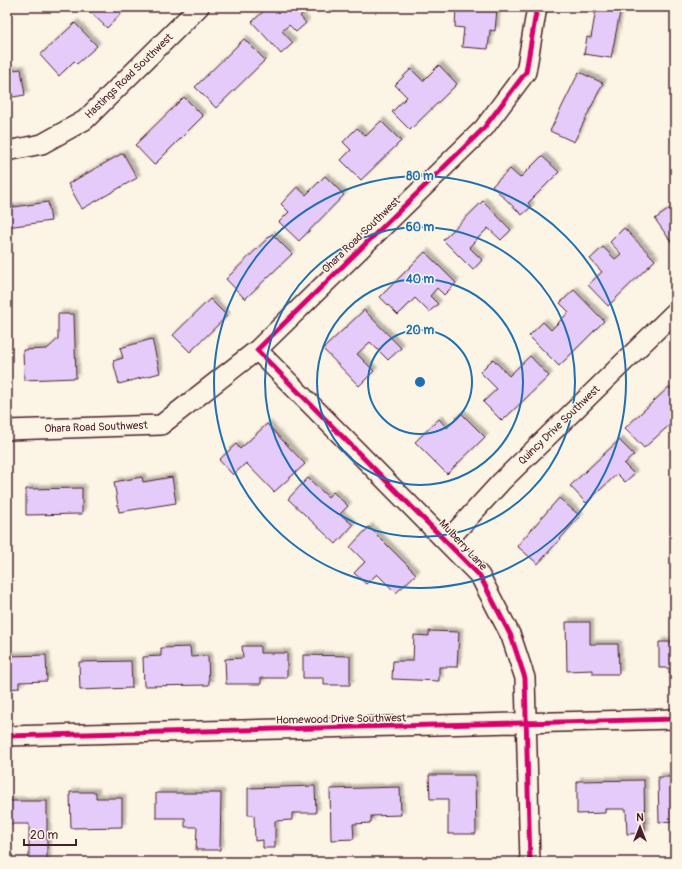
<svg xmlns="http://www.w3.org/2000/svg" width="682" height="869" font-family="Pangolin,sans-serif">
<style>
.building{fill:#e5cbfa;stroke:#4a1f2b;filter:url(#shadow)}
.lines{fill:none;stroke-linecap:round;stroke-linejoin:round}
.street-casing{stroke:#4a1f2b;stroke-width:22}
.street{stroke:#fcf5e5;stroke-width:19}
.cycleway-casing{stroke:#fcf5e5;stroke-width:8}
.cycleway{stroke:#d6006c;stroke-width:5}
.ring{fill:none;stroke:#1f6fb2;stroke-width:2}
.labels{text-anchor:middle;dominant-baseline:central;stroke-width:3;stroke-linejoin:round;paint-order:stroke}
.street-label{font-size:11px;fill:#4a1f2b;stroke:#fcf5e5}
.centre{fill:#1f6fb2;stroke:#fcf5e5;stroke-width:2}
.ring-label{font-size:12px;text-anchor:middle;font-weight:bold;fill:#1f6fb2;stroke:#fcf5e5;stroke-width:3;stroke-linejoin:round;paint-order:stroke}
</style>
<defs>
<filter id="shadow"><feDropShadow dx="3.5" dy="-3.5" stdDeviation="1" flood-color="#0004"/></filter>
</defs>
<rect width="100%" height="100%" fill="#fcf5e5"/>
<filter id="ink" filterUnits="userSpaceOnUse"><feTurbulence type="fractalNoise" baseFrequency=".025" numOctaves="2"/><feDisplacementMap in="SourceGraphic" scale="8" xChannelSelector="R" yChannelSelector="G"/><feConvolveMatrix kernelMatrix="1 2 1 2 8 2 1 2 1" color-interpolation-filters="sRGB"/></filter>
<g filter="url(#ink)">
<path class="building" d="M89 7H127L107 28 87 9Z
M268 7H310L300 16 306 23 296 32 289 25 282 31 293 43 281 54 252 22Z
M456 7H493V9H497L495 31 490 30 488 49 462 47 464 28 455 27Z
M591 7H621L611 58 584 54 587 37 591 38 596 9Z
M75 23 97 46 77 64 74 61 59 76 40 55Z
M244 39 265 60 216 108 195 87Z
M439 65 457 84 410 130 392 112 407 97 395 85 411 69 423 81Z
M21 69 25 95 7 98V71Z
M579 72 603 83 574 142 550 131Z
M184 97 203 116 154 165 135 145Z
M381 121 401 141 361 180 341 160 351 150 343 142 357 128 366 136Z
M123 153 137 178 82 209 68 184Z
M542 156 559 172 528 203 531 207 522 215 492 186 510 169 520 178Z
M325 176 344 195 299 241 279 222 289 212 281 204 297 187 306 195Z
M483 201 511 230 501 240 488 228 469 247 482 260 473 270 443 240Z
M48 202 51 221 7 227V208Z
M675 205V241L672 243 655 219Z
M624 228 655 260 608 306 588 285 602 272 590 259 603 247 615 259 621 254 610 242Z
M272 234 292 254 245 299 226 279Z
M425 252 456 283 444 295 437 288 430 296 438 304 429 312 415 298 398 315 380 297Z
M574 290 604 321 559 366 529 336 543 322 551 330 569 312 560 303Z
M210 299 227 316 190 352 173 335Z
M364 310 401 348 388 360 370 342 357 354 374 371 359 386 323 349Z
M58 314H74L76 378 24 380 23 350 47 349 58 339Z
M152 339 160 373 119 384 113 361 123 358 120 348Z
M530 356 549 376 502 421 483 402 497 389 480 372 493 359 509 376Z
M669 387 675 393V420L644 448 625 428Z
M461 413 485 437 447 474 415 442 439 419 447 428Z
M267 424 305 464 274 492 246 463 233 475 219 460 236 444 240 449Z
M619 440 634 455 624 464 634 474 625 482 617 474 586 503 570 486Z
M142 477 143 482 172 477 176 503 119 512 114 482Z
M308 478 328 497 333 492 348 506 340 514 353 525 336 544 288 499Z
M82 488V514L26 515V489Z
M559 498 580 516 538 564 517 546Z
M369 527 416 574 396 593 377 574 366 584 354 573 365 562 350 547Z
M566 622H590V644H618L619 674H593V670L567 671Z
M429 631 459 632 457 667H439V681L392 679 393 661H413L414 635 429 636Z
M659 642H675V673H669V668H659Z
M242 646H260V653H287V678H261V684H226L225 659 243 658Z
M190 647 191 657 208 656 209 685 144 686 143 657 161 656V648Z
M46 655 47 681 19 682V688L7 689V656Z
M303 655 350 656V685H324V678H303Z
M131 661 132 688 80 690 79 662Z
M429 775H475L476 834H448V799H430Z
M658 777H675V821L659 822Z
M644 780 645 833 627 834 626 809H605V813L577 814V781Z
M315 786 316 813H292V820L275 821V848H263V840L255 841 254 815H248V788Z
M400 787 401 815 371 816V823L353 824 354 839 331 840 330 789Z
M70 792H96V798H122V827L71 828Z
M156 793H221L220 850H196L197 827H185V818H156Z
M7 801H47V862H29V824H7Z"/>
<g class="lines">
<defs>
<path id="street" d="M7 151 42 144 85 120 199 7
M257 350 480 576 511 636 525 678 530 862
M7 430 161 425 257 350 484 128 526 72 537 7
M447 541 501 482 675 312
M7 736 675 719"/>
</defs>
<use href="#street" class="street-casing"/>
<use href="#street" class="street"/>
<defs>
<path id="cycleway" d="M7 736 675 719
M530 862 525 678 511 636 480 576 257 350 484 128 526 72 537 7"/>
</defs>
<use href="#cycleway" class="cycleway-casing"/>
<use href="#cycleway" class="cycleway"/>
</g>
</g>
<g class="ring">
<circle cx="420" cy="382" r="52"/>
<circle cx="420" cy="382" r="103"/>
<circle cx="420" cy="382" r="155"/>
<circle cx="420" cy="382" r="206"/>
</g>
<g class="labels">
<g class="street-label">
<text transform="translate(129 76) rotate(-44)">Hastings Road Southwest</text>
<text transform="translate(361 235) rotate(-44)">Ohara Road Southwest</text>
<text transform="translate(559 425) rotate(-44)">Quincy Drive Southwest</text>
<text transform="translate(96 427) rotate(-2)">Ohara Road Southwest</text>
<text transform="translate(463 545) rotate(47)">Mulberry Lane</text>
<text transform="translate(341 719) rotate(-1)">Homewood Drive Southwest</text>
</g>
</g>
<circle cx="420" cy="382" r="6" class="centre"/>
<g class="ring-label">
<text x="420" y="180">80 m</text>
<text x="420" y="231">60 m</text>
<text x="420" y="283">40 m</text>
<text x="420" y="334">20 m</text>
</g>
<rect width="682" height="869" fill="none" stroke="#fcf5e5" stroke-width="24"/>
<rect x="12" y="12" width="658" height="845" fill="none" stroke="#4a1f2b" stroke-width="1.5" filter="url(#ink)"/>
<g transform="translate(640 827)" stroke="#fcf5e5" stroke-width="3" paint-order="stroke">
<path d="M0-3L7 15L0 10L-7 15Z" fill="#4a1f2b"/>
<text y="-6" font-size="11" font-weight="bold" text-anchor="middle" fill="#4a1f2b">N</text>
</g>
<path d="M24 839v6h52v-6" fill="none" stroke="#4a1f2b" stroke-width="2"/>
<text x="30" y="839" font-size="12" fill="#4a1f2b" stroke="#fcf5e5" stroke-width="3" paint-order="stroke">20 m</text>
</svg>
